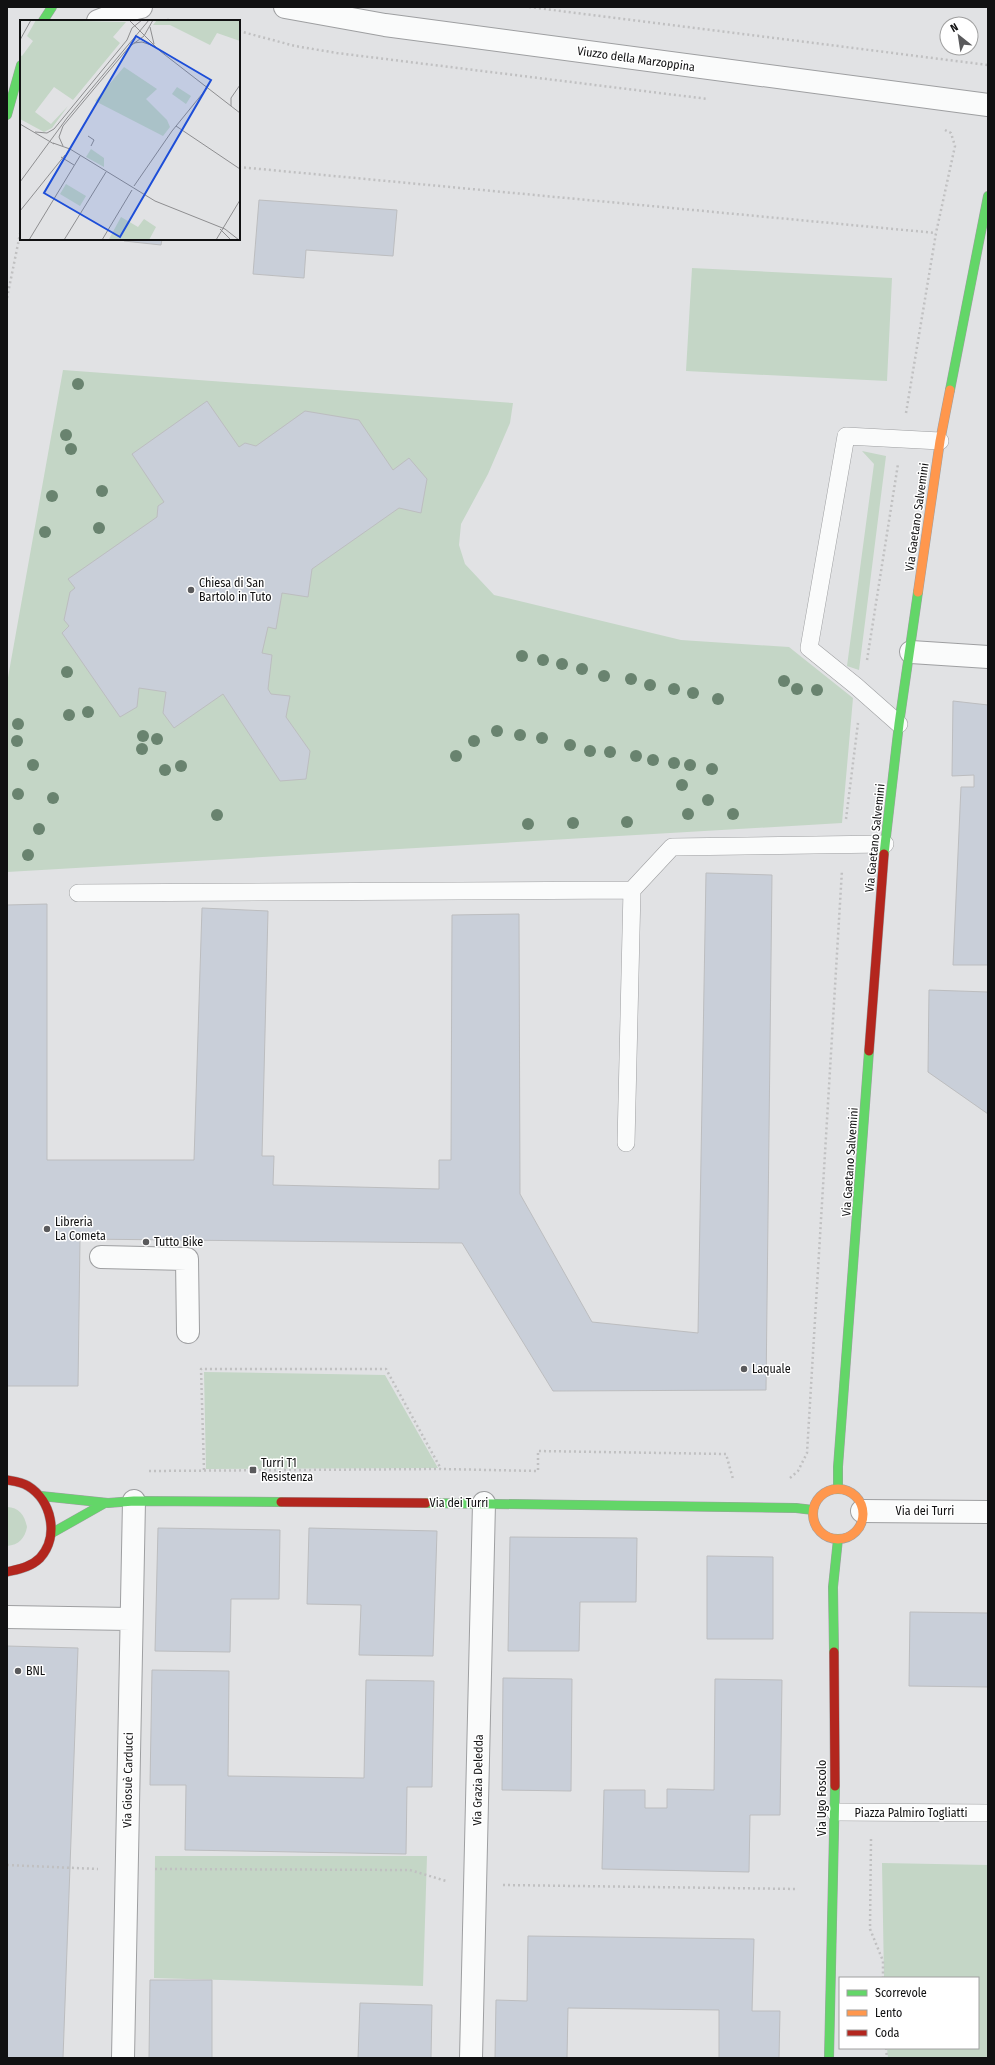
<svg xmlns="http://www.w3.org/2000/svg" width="995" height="2065" font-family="'Fira Sans Condensed',sans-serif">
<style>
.green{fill:#c4d6c6}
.building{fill:#c9cfd9;stroke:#bcbdbf}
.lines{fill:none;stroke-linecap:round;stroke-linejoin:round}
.lane-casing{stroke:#9e9fa1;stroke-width:18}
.street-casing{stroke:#9e9fa1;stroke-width:24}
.fast-casing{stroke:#9e9fa1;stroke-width:10}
.slow-casing{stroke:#9e9fa1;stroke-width:10}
.jam-casing{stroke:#9e9fa1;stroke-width:10}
.path{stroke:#c0c0c1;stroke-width:2.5;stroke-dasharray:2 3;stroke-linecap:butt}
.lane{stroke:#fafbfb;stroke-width:17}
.street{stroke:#fafbfb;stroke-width:22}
.fast{stroke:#63d668;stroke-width:9}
.slow{stroke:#ff974d;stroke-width:9}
.jam{stroke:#b3261e;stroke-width:9}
.tree{fill:#69836f}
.poi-dot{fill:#5a5a5c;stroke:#fff;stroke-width:1.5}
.labels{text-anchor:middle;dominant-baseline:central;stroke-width:3;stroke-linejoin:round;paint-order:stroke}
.street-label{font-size:12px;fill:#111112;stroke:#fff}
.poi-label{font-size:12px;fill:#111112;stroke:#fff;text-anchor:start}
.inset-road{fill:none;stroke:#8e8e90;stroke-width:1}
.view{fill:#1d4ed8;fill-opacity:0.15;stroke:#1d4ed8;stroke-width:2}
.inset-edge{fill:none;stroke:#111112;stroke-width:2}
</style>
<rect width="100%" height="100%" fill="#e1e2e4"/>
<path class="green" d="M692 268 892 278 887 381 686 371Z
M63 370 513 403 510 423 488 474 461 524 459 545 465 564 494 595 681 640 789 647 853 698 842 823 7 872V683Z
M862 451 886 456 859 670 847 666 874 464Z
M204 1372 385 1375 438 1468 206 1469Z
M7 1507C19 1507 25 1516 27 1527 25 1538 19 1545 7 1546Z
M155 1856H427L423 1986 154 1978Z
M882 1863 988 1865V2058H888L887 2048H978V1978H884Z"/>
<path class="building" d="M259 200 397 210 393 256 306 250 304 278 253 274Z
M124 239H162L161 245 124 241Z
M207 401 239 447 245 443 256 446 305 411 359 420 393 470 409 458 427 479 421 513 399 508 312 569 308 597 282 593 276 629 268 627 262 653 272 655 268 689 271 694 290 696 286 717 310 751 306 779 280 781 223 694 174 728 163 713 166 692 139 688 137 707 120 717 62 633 69 626 64 620 70 592 75 588 68 579 157 517 158 506 164 502 132 454Z
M953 701 988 705V965H953L961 787H974V775L952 776Z
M706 873 772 875 766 1390 553 1391 462 1243 80 1239 78 1386H7V905L47 904V1160H194L202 908 268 911 262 1156H274L273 1185 439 1189V1160H451L452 915 519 914 520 1194 592 1322 698 1333Z
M929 990 988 992V1114L928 1072Z
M158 1528 280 1530 279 1599H231L230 1652 155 1651Z
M309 1528 437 1531 433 1656 359 1655 361 1605 307 1604Z
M510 1537 637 1538 636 1602H580L579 1651H508Z
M707 1556 773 1557V1639H707Z
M910 1612 988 1613V1687L909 1686Z
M7 1646 78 1648 63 2058H7Z
M152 1670 229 1671 228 1776 364 1778 366 1680 434 1681 432 1787H407L406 1854 185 1850 186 1785H150Z
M503 1678 572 1679 571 1791 502 1790Z
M715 1679 782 1680 780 1815H750L749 1872 602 1869 604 1790H645V1808H667V1789L714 1790Z
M528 1936 754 1939 752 2011H780L779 2058H719V2010L568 2008 567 2058H495L496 2000 527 2001Z
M150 1980H212V2058H149Z
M360 2003 432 2005 431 2058H358Z"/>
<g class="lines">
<defs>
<path id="lane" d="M899 724 856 686 809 648 846 436 940 441
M78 893 632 890
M626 1143 632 890 672 847 885 844
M835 1812 988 1813"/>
<path id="street" d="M285 7 385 25 988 105
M98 21 127 10 141 7
M911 652 988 657
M101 1257 187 1259 188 1332
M862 1511 988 1512
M7 1617 130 1619
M123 2058 134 1501
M471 2058 484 1503"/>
<path id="fast" d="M43 21 52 7
M7 115 21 65
M950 390 988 196
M884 854 899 724 918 592
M838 1489V1467L869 1051
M41 1496 108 1503 134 1501 281 1502
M426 1503 796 1508 813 1510
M52 1533 105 1503
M834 1652 833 1587 838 1539
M829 2058 835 1786"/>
<path id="slow" d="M918 592 940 441 950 390
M813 1514a25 25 0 1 1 50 0a25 25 0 1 1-50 0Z"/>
<path id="jam" d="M869 1051 884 854
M7 1480C13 1481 22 1482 28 1486 51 1500 60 1536 40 1558 31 1567 19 1569 7 1572
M281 1502 426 1503
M834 1652 835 1786"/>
</defs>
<use href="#lane" class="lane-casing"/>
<use href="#street" class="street-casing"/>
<use href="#fast" class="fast-casing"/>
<use href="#slow" class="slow-casing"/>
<use href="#jam" class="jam-casing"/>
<path class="path" d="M529 7 988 65
M167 20 192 21
M239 31 295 46 337 53 708 99
M239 167 936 233
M7 298 21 229
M906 413 936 233 955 146 951 133 945 130
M867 660 898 464
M846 819 858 723
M204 1470 201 1369H386L441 1469
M149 1471 441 1469 538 1471V1451L726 1454 733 1479
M790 1478 798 1471 807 1453 842 870
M871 1839 870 1929 883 1961V1978
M7 1865 98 1869
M155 1869 410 1870 446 1881
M503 1885 798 1889
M886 2048 887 2058"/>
<use href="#lane" class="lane"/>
<use href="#street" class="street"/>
<use href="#fast" class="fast"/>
<use href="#slow" class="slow"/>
<use href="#jam" class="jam"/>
</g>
<g class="tree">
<circle cx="78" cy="384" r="6"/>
<circle cx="66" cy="435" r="6"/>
<circle cx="71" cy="449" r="6"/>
<circle cx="102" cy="491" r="6"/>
<circle cx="52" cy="496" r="6"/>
<circle cx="99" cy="528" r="6"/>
<circle cx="45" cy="532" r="6"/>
<circle cx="522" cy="656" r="6"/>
<circle cx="543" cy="660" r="6"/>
<circle cx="562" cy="664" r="6"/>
<circle cx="582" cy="669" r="6"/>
<circle cx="67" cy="672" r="6"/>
<circle cx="604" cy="676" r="6"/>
<circle cx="631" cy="679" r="6"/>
<circle cx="784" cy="681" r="6"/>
<circle cx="650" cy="685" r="6"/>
<circle cx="674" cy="689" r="6"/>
<circle cx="797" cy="689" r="6"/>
<circle cx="817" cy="690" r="6"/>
<circle cx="693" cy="693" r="6"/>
<circle cx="718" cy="699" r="6"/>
<circle cx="88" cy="712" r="6"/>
<circle cx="69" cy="715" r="6"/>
<circle cx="18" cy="724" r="6"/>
<circle cx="497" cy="731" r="6"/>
<circle cx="520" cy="735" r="6"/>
<circle cx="143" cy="736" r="6"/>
<circle cx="542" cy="738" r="6"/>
<circle cx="157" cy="739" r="6"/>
<circle cx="17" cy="741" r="6"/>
<circle cx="474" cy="741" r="6"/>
<circle cx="570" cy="745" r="6"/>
<circle cx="142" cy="749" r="6"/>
<circle cx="590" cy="751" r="6"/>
<circle cx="610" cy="752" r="6"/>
<circle cx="456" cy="756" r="6"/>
<circle cx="636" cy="756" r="6"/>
<circle cx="653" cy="760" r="6"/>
<circle cx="674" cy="763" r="6"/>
<circle cx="33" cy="765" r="6"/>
<circle cx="690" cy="765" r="6"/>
<circle cx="181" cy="766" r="6"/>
<circle cx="712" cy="769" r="6"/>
<circle cx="165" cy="770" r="6"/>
<circle cx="682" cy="785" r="6"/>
<circle cx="18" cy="794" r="6"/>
<circle cx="53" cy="798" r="6"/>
<circle cx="708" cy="800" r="6"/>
<circle cx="688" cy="814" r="6"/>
<circle cx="733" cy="814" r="6"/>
<circle cx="217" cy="815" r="6"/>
<circle cx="627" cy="822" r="6"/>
<circle cx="573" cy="823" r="6"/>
<circle cx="528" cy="824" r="6"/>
<circle cx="39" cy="829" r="6"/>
<circle cx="28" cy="855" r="6"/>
</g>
<g class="poi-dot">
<circle cx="191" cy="590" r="4"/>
<circle cx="47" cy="1229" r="4"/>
<circle cx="146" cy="1242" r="4"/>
<circle cx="744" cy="1369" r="4"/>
<rect x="249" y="1466" width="8" height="8" rx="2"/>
<circle cx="18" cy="1671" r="4"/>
</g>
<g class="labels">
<g class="street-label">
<text transform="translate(636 59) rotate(8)">Viuzzo della Marzoppina</text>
<text transform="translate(917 517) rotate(-82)">Via Gaetano Salvemini</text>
<text transform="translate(875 838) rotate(-84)">Via Gaetano Salvemini</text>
<text transform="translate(850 1162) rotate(-86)">Via Gaetano Salvemini</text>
<text x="459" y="1503">Via dei Turri</text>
<text x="925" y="1511">Via dei Turri</text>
<text transform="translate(128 1780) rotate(-89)">Via Giosuè Carducci</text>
<text transform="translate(478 1780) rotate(-89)">Via Grazia Deledda</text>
<text transform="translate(822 1798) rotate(-90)">Via Ugo Foscolo</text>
<text x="911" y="1813">Piazza Palmiro Togliatti</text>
</g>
<g class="poi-label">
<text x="199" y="583">Chiesa di San<tspan x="199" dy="14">Bartolo in Tuto</tspan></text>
<text x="55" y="1222">Libreria<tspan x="55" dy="14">La Cometa</tspan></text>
<text x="154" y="1242">Tutto Bike</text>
<text x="752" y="1369">Laquale</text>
<text x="261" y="1463">Turri T1<tspan x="261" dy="14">Resistenza</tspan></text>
<text x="26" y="1671">BNL</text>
</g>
</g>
<g transform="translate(20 20)">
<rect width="220" height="220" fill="#e1e2e4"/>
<path d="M16 0 106 2 93 17 100 23 53 80 34 67 15 92 31 104 48 86 32 108 24 112 0 99V35L2 36 13 21 7 16ZM137 0H220V21L197 13 190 25 150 5H133ZM104 47 137 69 126 79 147 100 150 107 143 116 75 81ZM157 67 171 76 166 84 152 74ZM71 129 84 138V147L66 137ZM46 164 66 176 60 186 40 174ZM101 197 118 207 124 199 136 207 129 220H86L89 219Z" fill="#c4d6c6"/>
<path class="inset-road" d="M109 0 140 31 220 93M130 7 134 24M0 20 11 0M114 23 122 22 131 25M211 86V78L220 65M0 104 34 124M156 106 220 149M15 112 27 113 34 109 107 20 112 8 122 0M68 116 74 120 71 126M33 123 50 129 135 181 205 209 219 220M43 126 39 117 43 106 109 27 124 16 133 0M41 137 54 145M0 162 47 98 129 0M114 166 152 111 187 68M0 191 45 135M200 209 211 220M9 220 60 136M44 220 86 152M82 220 112 170M196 220 220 180"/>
<path class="view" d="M116 16 191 60 100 217 24 173Z"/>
<rect width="220" height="220" class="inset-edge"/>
</g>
<rect width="995" height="2065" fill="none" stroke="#111112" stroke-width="16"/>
<rect x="839" y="1977" width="140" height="72" fill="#ffffff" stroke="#a0a0a0"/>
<rect x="847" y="1990" width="20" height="6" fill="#63d668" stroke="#a0a0a0"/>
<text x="875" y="1997" font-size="12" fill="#111112">Scorrevole</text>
<rect x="847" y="2010" width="20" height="6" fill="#ff974d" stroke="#a0a0a0"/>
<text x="875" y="2017" font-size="12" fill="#111112">Lento</text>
<rect x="847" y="2030" width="20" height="6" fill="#b3261e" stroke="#a0a0a0"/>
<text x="875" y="2037" font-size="12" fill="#111112">Coda</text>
<g transform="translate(959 36) rotate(330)"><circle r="19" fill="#ffffff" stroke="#a0a0a0"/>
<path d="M0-3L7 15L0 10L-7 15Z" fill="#5a5a5c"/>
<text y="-6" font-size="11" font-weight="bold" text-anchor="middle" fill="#111112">N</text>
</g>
</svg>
